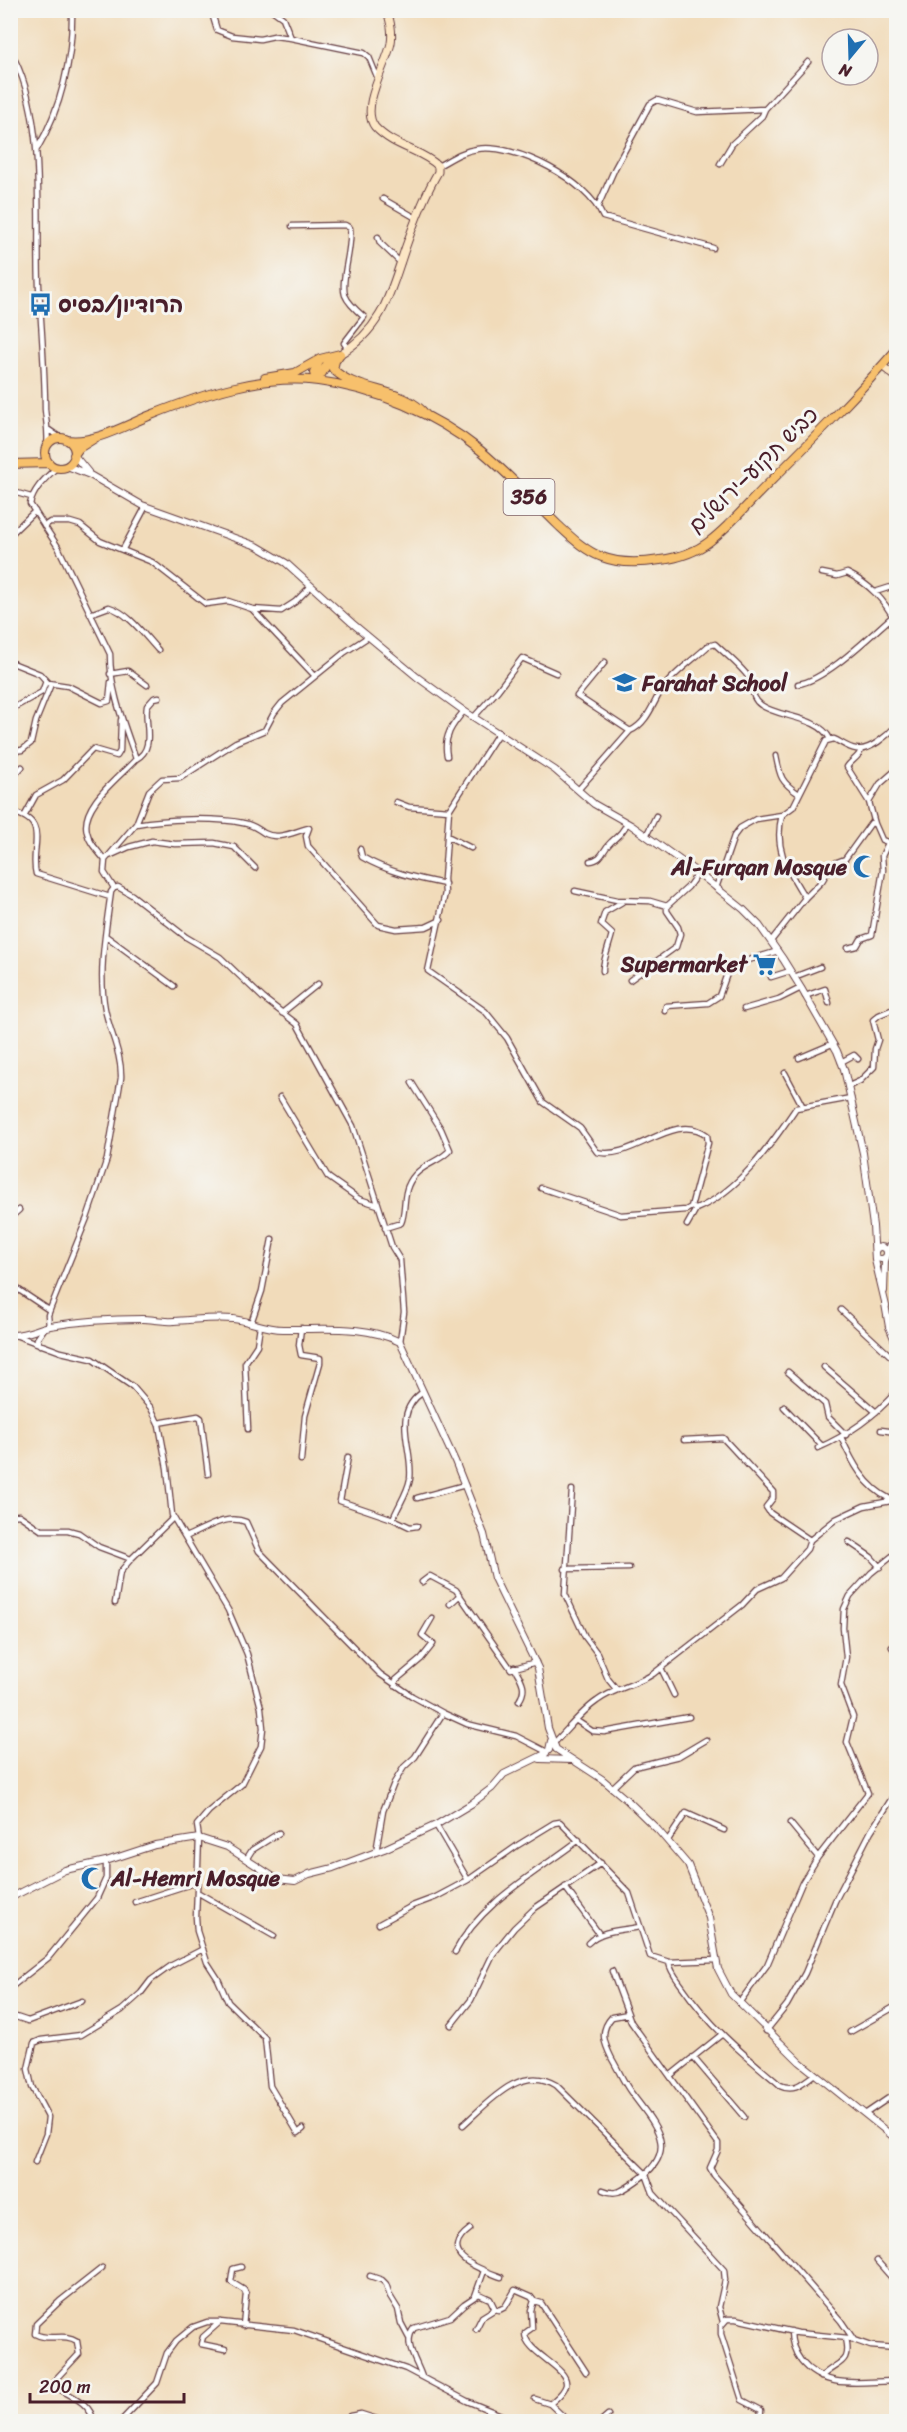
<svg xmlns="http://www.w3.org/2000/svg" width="907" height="2432" font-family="Sriracha,'Playpen Sans Hebrew',sans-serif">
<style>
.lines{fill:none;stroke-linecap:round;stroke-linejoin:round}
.minor-casing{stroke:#633b40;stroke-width:7}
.tertiary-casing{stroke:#633b40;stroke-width:8}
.secondary-casing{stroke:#633b40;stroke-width:9}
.primary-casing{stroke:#633b40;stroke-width:10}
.minor{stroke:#fff;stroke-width:4.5}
.tertiary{stroke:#fff;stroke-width:6}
.secondary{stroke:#fce6c4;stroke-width:7}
.primary{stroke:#f7c06c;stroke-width:8}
.labels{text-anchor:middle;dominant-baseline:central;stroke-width:6;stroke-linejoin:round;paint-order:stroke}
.shield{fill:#f6f6f2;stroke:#7e6067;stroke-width:1.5}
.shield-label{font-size:21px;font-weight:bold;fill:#4a1f2b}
.poi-label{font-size:22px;font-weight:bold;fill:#4a1f2b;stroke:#f6f6f2;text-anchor:start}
.street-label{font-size:22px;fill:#4a1f2b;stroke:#f6f6f2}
</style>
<rect width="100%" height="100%" fill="#f6f6f2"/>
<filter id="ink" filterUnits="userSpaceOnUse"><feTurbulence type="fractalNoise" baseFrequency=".0167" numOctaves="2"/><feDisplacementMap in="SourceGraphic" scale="12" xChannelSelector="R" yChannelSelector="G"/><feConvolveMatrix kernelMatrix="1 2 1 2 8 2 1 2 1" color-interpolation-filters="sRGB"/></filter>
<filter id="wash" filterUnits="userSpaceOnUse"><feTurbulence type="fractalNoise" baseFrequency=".008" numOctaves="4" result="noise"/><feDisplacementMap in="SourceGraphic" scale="24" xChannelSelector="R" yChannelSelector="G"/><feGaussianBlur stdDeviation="1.35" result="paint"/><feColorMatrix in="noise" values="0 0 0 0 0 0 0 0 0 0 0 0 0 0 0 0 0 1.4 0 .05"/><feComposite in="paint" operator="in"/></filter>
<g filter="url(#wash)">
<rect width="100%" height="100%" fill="#f1dbba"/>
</g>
<g filter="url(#ink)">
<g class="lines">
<defs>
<path id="minor" d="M211 10 217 30 232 36 260 39 274 36 291 38 364 53 369 57 378 79
M272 10 283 18 291 38
M10 51C47 114 36 213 39 286 41 327 45 368 45 409 46 422 49 433 47 446
M37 149C61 109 73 58 72 10
M720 164 732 144 762 116 765 109
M438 166C451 159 462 151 477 149 516 143 587 180 603 217L713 248
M383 199 416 218
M598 206 615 168 650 104 657 100 697 112 765 109 808 62
M292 226 345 225 350 228C353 248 340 280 345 295 348 303 357 311 364 317L344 343 348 349
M378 237 380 243 401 263
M49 430 62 439
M56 468C45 479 34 488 30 504L58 547 110 654C110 691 124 724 136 759 120 777 80 805 87 832 89 843 98 851 105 860L104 872 114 888
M10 491 31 497
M44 526 50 522H70L80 525 100 541 152 562 206 604 228 601 252 609 281 611 295 602 310 587
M10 535 35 511
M123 549 146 506
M822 573 837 576 847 573C870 584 884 600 896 622
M10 582 12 607 10 623
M875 592 894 586 896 571
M252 609 315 676
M90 614 109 607C129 613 144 635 158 650
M10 662 40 674 48 683 68 686 102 703 109 701 111 682
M605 662 577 696 630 731
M896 666 894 681 896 696
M110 674 128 671 147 685
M798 684C825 681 871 635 893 616
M10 717 15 707 42 692 46 681
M474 717 498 690 522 658 556 673
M499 732 449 810 444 879 445 893 428 971 485 1011 507 1038 543 1102 580 1128 597 1152C632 1162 674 1110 707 1135L708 1143 691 1207
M861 750C859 758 851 760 847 767L869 802 875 824
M12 751 22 750 31 743 36 721 51 684
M447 756C443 737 452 725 464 711
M776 756C780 777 781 782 799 794
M136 759C156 749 144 723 147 706L154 698 159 697
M10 780 22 767
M578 790 630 731C647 724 653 703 662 689 674 673 693 660 708 646L715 644C723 652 746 670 750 680 753 690 752 699 761 705 779 718 819 716 830 739
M396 802 409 807 449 810
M869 802 880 784 896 770
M10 812C52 820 29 848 36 874L110 897
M25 815 36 795 63 780 93 749 117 756 120 751 121 720
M782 815C773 849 788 870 805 898
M136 824C165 819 215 817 243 823 251 824 257 828 264 833 279 841 295 831 309 828L306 836 308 846 378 925 396 929 426 927 441 920
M447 836 471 848
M646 836 656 816
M360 849 362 857C388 872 415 878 445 884
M109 856 129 847 152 841 175 844 214 843 234 847 255 868
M105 860 136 824 149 791 162 779 180 778 236 742 265 730 274 713 282 703 345 652 368 637
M590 861C604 859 602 850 611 842 619 835 623 832 627 823
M114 888 118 887 132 895 186 937 220 957 263 998 297 1024 353 1126 392 1247 400 1260 404 1312 400 1342
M716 888 734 836 740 828 756 819 782 815 793 807 826 741 834 739C841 742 848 748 856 749 869 752 888 735 896 726
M575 891 617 900 650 901 667 906
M106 936 174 986
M771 941 805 898 822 881 832 864 845 859 871 823 875 824 882 840 893 844 896 841
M848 948 857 946 861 939 872 935 883 870 882 856 888 843
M603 971C602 964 610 943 612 934L601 924 605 912 622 902
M771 977 790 971
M794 977 820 967
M630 980 676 947 680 934 678 927 667 911V906L688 887 698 873
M805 996 825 989 829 1003
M744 1009 779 999 801 988
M665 1011 666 1006 708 1003 719 996 728 971 739 963 778 951
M282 1013 318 984
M799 1058 832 1044
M841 1062 854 1055 858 1059
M785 1073 803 1107
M849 1086 860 1081 874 1067 875 1049 878 1040 873 1020 879 1015 896 1008
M280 1097 328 1177 359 1199 378 1205
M541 1188 621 1215 686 1210 691 1207 696 1209C738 1192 771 1145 796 1108L851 1098
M10 1218 19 1210
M687 1225 696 1209
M385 1228 401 1223C406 1211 403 1197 408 1186 417 1164 438 1164 450 1150L441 1129 412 1083
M10 1284 49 1310
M841 1310 896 1361
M251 1323 262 1291 272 1239
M49 1326 48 1315 51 1307 87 1218 107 1159 121 1078C122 1054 110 1033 105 1009 98 972 106 929 111 892L114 888
M15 1335 61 1352 92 1359 133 1387 151 1408 159 1425 167 1468 172 1515 228 1610 247 1654 261 1708 263 1728 261 1746 242 1784 209 1811 197 1825 199 1838 196 1917 197 1931 207 1962 218 1979 228 2002 265 2038 270 2086 298 2133 303 2129
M40 1345 37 1339 44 1329
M824 1367 876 1412
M788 1372 825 1404 828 1417 846 1435
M784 1407 822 1446
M158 1423 198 1416 201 1418 208 1474
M248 1429 245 1363 257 1345 260 1326
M881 1430 896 1432
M841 1437C852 1462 865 1487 890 1499
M684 1440 723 1438 773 1492V1498L766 1507 770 1513 810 1540
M818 1448C848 1435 874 1417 896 1392
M348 1457 340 1501 393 1519 410 1527 417 1526
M301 1460 305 1416 320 1363V1358L301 1355 299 1345 301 1328
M572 1490 565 1594 585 1637 597 1653 608 1679 617 1690
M417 1498 465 1485
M10 1516 19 1515 41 1530H68L79 1533 99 1547 131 1559 173 1518
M393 1519C398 1506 408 1492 410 1479 414 1448 390 1414 423 1392
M185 1537C203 1530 226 1513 246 1522L259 1551 380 1674 412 1696 443 1713 467 1724 516 1736 547 1752
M849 1542 871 1557 880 1567
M565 1569 629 1568
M422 1582 430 1576 456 1590 511 1669 536 1662
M115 1603 120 1572 131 1559
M450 1604 460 1595
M10 1624 14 1627
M892 1647 896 1652
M514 1667C521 1679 528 1688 519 1701
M661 1668 674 1695
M395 1685 396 1680 421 1659 433 1644 422 1635 432 1618
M577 1721 592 1731 604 1732 689 1717
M551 1741H556C569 1728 582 1711 597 1701 614 1688 635 1686 653 1674L742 1605 757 1589 781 1578 807 1549 810 1540 836 1519 864 1506 896 1500
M612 1788 634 1767 679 1756 706 1740
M790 1823 818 1857
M436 1825 468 1880
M668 1840 686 1813 724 1830
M376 1852 383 1811 394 1783 404 1767 415 1757 443 1713
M247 1858 252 1850 279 1833
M565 1887 600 1935
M197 1892 274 1936
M135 1902 197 1882
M379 1924 412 1906 436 1897 468 1880 518 1845 554 1823 560 1822 629 1893 650 1956 669 1962 716 1960
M588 1943C600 1930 623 1930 640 1927
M455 1952C480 1903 536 1873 579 1840
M669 1962C670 1971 677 1979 682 1986 711 2028 742 2053 780 2085 795 2092 803 2082 815 2074
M612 1971 631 2022 718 2143V2150L710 2168 714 2175 841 2321 854 2340
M10 1988 48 1958 97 1898 106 1878V1861
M739 2003 767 1965 802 1883 818 1857 868 1793 847 1742 853 1717 841 1685 846 1657 843 1628 844 1609 850 1596 871 1573 896 1553
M10 2015 28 2021 82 2001
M451 2025 471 2000 493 1954 514 1928 535 1908 601 1863
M766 2031 787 2005 805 1973 835 1901 871 1831 896 1792
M850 2032 896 2006
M693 2057 744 2117
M671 2075 721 2035
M865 2114 896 2093
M463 2125C488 2103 521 2063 556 2085L646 2174 653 2193 724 2270 725 2280 719 2307 723 2322
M35 2162 46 2134 48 2117 32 2087 28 2069 34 2043 41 2040 81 2035 122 2010 141 1993 151 1980 172 1965 203 1949
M603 2190C617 2196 623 2190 635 2182 683 2150 654 2124 630 2091 623 2081 618 2069 612 2059 604 2043 599 2031 612 2017L628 2014
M470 2229C435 2255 480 2269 501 2277
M877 2261 892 2278H896
M241 2267 233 2269 231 2282 244 2290 246 2294 243 2326
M370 2276 382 2280 386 2284 390 2296 398 2309 401 2323 409 2338
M475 2296 484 2271
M220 2322 203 2337 201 2344 225 2349
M476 2329 482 2317 495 2309
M791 2331C791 2343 794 2351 801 2361 825 2391 863 2381 896 2381
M422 2377C417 2361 402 2343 414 2328L450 2317 464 2304 479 2294 490 2299 495 2309 499 2310 505 2307 515 2290 531 2297 534 2301
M821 2377C838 2360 851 2366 845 2338
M535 2399 550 2404 569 2422
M550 2404C556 2398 564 2393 566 2385 569 2367 525 2353 525 2333L532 2328 531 2310 534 2301 541 2303 586 2372
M350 2416 361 2414 386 2422
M94 2422C90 2402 72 2397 56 2387L55 2380 79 2354 77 2341C64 2332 49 2342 35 2334L36 2324 60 2301 102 2268
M120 2422 157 2383 167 2353 176 2341 193 2327 207 2322H220L294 2330 406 2369 467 2401 518 2422
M489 2422 491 2411
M600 2422 608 2415
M760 2422 761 2410 742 2400 721 2334V2326L727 2319H736L798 2333 848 2338 871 2346 896 2348"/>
<path id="tertiary" d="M74 455 88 472
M67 466 90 475 142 505 257 546 286 563 352 623 417 677 464 711 555 770 594 804 631 825 698 873 743 909 759 925 783 959 801 988 837 1051 844 1069 863 1153 873 1226 875 1260 886 1306
M875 1253a6 6 0 1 1 12 0a6 6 0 1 1-12 0Z
M884 1291 885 1261 896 1229
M885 1304 889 1327 896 1343
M10 1335C25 1336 36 1329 50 1326 80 1321 112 1319 142 1319 152 1319 163 1322 174 1321 194 1320 214 1317 233 1319 250 1321 266 1329 283 1329 322 1330 363 1324 400 1342L455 1461 484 1534 494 1578 538 1668 548 1728 556 1749 602 1779 628 1801 658 1830 688 1865 709 1918 718 1969 731 1994 800 2062 896 2139
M540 1759 572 1760
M10 1898 65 1870 106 1861 155 1845 199 1838 227 1847 277 1879 295 1881 309 1874 333 1868 384 1849 436 1825 471 1804 492 1788 504 1774 545 1754 549 1750 551 1741"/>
<path id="secondary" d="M340 354C383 329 390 293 405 249 414 223 424 196 438 172V166C422 150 393 147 375 127 359 108 387 64 391 43 393 31 390 21 387 10
M882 366 896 377"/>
<path id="primary" d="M340 354 335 361 333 369C356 393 405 387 426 415
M265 378 295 373 320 359
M316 380 314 373 320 359 340 354
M316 380C326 372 322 365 336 356
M45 453a15 15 0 1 1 30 0a15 15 0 1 1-30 0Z
M67 440C94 444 126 425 151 415 204 394 261 374 318 381 375 388 435 414 480 450 508 473 532 500 558 525 571 537 585 551 602 557 620 564 641 563 660 560 677 558 696 552 710 541 732 524 750 501 770 482 813 439 856 396 896 350
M74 455 79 448 95 438
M10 464 49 463"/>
</defs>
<use href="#minor" class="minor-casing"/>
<use href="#tertiary" class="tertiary-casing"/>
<use href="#secondary" class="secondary-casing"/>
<use href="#primary" class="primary-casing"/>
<use href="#minor" class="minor"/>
<use href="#tertiary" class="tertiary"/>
<use href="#secondary" class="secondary"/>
<use href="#primary" class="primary"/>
</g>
</g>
<defs>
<symbol id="bus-bare" viewBox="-9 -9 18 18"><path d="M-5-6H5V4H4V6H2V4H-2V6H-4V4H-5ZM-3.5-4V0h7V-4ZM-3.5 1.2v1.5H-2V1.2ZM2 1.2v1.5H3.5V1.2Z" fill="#1f6fb2" stroke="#f6f6f2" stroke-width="2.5" paint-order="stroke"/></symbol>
<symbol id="school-bare" viewBox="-9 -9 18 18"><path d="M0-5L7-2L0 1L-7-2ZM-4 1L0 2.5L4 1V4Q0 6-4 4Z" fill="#1f6fb2" stroke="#f6f6f2" stroke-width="2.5" paint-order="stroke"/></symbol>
<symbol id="mosque-bare" viewBox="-9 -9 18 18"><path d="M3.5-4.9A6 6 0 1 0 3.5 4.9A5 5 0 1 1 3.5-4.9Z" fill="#1f6fb2" stroke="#f6f6f2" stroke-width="2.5" paint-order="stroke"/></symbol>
<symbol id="supermarket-bare" viewBox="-9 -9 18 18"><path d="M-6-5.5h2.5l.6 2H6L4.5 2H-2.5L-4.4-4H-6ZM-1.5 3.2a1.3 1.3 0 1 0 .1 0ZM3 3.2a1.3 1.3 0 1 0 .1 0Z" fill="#1f6fb2" stroke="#f6f6f2" stroke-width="2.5" paint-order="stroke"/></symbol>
</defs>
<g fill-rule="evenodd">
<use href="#bus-bare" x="24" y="288" width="33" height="33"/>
<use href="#school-bare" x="608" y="666" width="33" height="33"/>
<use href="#mosque-bare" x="848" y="850" width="33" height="33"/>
<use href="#supermarket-bare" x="748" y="948" width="33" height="33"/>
<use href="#mosque-bare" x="76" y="1862" width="33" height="33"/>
</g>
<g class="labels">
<rect class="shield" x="503.5" y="479" width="51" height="36" rx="4.5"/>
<g class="shield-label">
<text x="529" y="497">356</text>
</g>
<g class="poi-label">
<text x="58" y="304">הרודיון/בסיס</text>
<text x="642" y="683">Farahat School</text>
<text x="847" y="867" text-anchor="end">Al-Furqan Mosque</text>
<text x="747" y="964" text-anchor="end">Supermarket</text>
<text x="111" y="1878">Al-Hemri Mosque</text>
</g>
<g class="street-label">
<text transform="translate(753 470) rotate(-44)">כביש תקוע–ירושלים</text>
</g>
</g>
<rect width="907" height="2432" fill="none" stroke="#f6f6f2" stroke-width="36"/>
<g transform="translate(850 57) rotate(199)"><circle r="28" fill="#f6f6f2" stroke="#b1a0a2" stroke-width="1.5"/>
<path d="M0-4.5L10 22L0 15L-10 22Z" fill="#1f6fb2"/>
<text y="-9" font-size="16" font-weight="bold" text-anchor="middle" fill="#4a1f2b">N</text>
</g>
<path d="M30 2393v9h154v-9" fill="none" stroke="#4a1f2b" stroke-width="3"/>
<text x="39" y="2393" font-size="18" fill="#4a1f2b" stroke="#f6f6f2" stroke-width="4.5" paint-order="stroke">200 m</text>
</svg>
